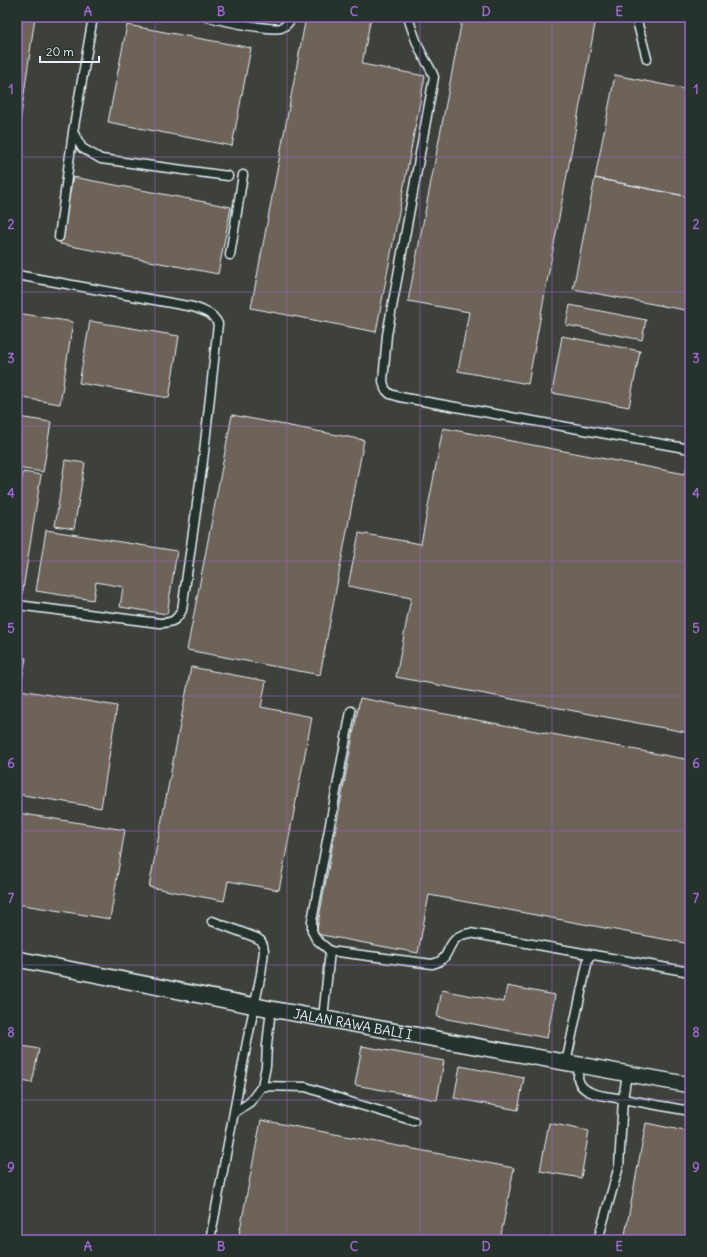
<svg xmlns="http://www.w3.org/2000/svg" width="707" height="1257" font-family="Delius,sans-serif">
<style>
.built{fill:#3c413a}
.building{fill:#6e6358;stroke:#e8f1f8}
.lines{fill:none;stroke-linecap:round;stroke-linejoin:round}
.service-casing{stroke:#e8f1f8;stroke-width:11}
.minor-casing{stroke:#e8f1f8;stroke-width:18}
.service{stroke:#26332d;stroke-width:8}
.minor{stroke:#26332d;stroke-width:15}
.grid{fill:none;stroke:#9c67d0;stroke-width:1;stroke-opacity:0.55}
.labels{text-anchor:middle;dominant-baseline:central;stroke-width:4;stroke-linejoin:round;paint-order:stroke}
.street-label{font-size:13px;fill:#e8f1f8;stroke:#26332d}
.neatline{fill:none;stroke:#9c67d0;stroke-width:1.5}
.grid-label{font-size:13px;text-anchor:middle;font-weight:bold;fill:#9c67d0}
</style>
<rect width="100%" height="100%" fill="#26332d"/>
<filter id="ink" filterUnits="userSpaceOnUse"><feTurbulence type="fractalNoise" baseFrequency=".025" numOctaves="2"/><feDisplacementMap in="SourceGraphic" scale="8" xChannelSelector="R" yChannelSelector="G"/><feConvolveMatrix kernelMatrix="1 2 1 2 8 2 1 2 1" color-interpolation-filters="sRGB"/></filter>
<g filter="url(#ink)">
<path class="built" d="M17 17H690V1240H17Z"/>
<path class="building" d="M17 17H35L17 143Z
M306 17H371L362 64 425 76 376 332 251 308Z
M447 17H471L470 21Z
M471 17H582L596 19 528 384 458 371 469 312 408 301 462 20 470 21Z
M127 25 251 48 232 146 108 122Z
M615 75 690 90V197L595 178Z
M73 177 231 207 218 274 60 244Z
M595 178 690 197V311L573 289Z
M570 305 646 320 642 340 566 325Z
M17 313 73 322 60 404 17 397Z
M90 321 179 336 169 398 79 383Z
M562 336 640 351 629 407 552 393Z
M232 415 364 440 320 675 187 650Z
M18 417 51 422 43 472 17 468V425Z
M443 428 685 474 689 455 690 456V733L396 677 411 598 348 586 359 533 421 544Z
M65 460 85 463 74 529 55 526Z
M23 472 41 475 22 596 17 595V510Z
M46 530 177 551 167 614 120 607 123 587 96 582 93 600 36 591Z
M17 657 26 658 20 690 117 706 101 808 17 794Z
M191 667 266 681 261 707 312 717 279 890 228 881 224 901 149 887Z
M360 698 690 760V944L429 895 418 953 316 934Z
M17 813 125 830 110 919 17 904Z
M507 986 555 995 547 1038 437 1017 442 990 504 1002Z
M17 1045 39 1049 32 1083 17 1080Z
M362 1046 444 1061 437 1100 355 1085Z
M460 1066 524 1078 518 1110 454 1098Z
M261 1120 514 1168 500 1240H238Z
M549 1123 589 1131 581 1178 540 1171Z
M646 1123 690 1132V1240H624Z"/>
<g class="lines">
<defs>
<path id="service" d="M93 17 73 132 82 148 101 159 228 176
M208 17C221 20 271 31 281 28 286 26 290 21 292 17
M408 17C412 30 416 42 422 54 426 62 431 68 434 77L387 335 383 381 385 389 390 394 400 397 690 449
M636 17 647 59
M59 237 73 132
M230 255 243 175
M17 275 193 307C204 311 213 313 218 324L203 461 182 610C176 621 172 623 159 623L17 605
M330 951 316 939 312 931V921L351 711
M271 1009 267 1045 266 1066 262 1086 306 1087 350 1102 414 1121
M323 1018 330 951 432 964C451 960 445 946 458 937 461 935 466 934 470 933L690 972
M566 1063 589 955
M580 1065C579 1069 578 1074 578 1078 581 1096 608 1096 623 1099L619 1166 598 1240
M627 1074 623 1099 690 1111
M234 1113 250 1102 262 1086
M211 1235 247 1042 261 974 264 951 263 945 261 941 257 938 212 921"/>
<g id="minor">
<path id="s1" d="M17 959 271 1009 690 1085"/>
</g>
</defs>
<use href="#service" class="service-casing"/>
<use href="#minor" class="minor-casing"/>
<use href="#service" class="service"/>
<use href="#minor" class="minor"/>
</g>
</g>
<path class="grid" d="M155 17V1240M287 17V1240M420 17V1240M552 17V1240M17 157H690M17 292H690M17 426H690M17 561H690M17 696H690M17 831H690M17 965H690M17 1100H690"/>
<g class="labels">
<g class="street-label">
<text stroke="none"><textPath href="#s1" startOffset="342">JALAN RAWA BALI I</textPath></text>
</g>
</g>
<rect width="707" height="1257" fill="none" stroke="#26332d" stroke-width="44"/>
<path d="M40 56v6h59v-6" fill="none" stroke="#e8f1f8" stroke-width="2"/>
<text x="46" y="56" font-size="12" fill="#e8f1f8" stroke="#26332d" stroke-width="3" paint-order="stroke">20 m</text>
<rect x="22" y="22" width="663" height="1213" class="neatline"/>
<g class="grid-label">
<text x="88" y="16">A</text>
<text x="221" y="16">B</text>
<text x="354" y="16">C</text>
<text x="486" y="16">D</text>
<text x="619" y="16">E</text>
<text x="11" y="94">1</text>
<text x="696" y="94">1</text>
<text x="11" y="229">2</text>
<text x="696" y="229">2</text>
<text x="11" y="363">3</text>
<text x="696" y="363">3</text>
<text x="11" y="498">4</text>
<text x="696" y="498">4</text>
<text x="11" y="633">5</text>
<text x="696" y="633">5</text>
<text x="11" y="768">6</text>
<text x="696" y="768">6</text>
<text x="11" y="903">7</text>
<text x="696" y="903">7</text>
<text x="11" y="1037">8</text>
<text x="696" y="1037">8</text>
<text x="11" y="1172">9</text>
<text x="696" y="1172">9</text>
<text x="88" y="1251">A</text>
<text x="221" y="1251">B</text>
<text x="354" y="1251">C</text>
<text x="486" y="1251">D</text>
<text x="619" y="1251">E</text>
</g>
</svg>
